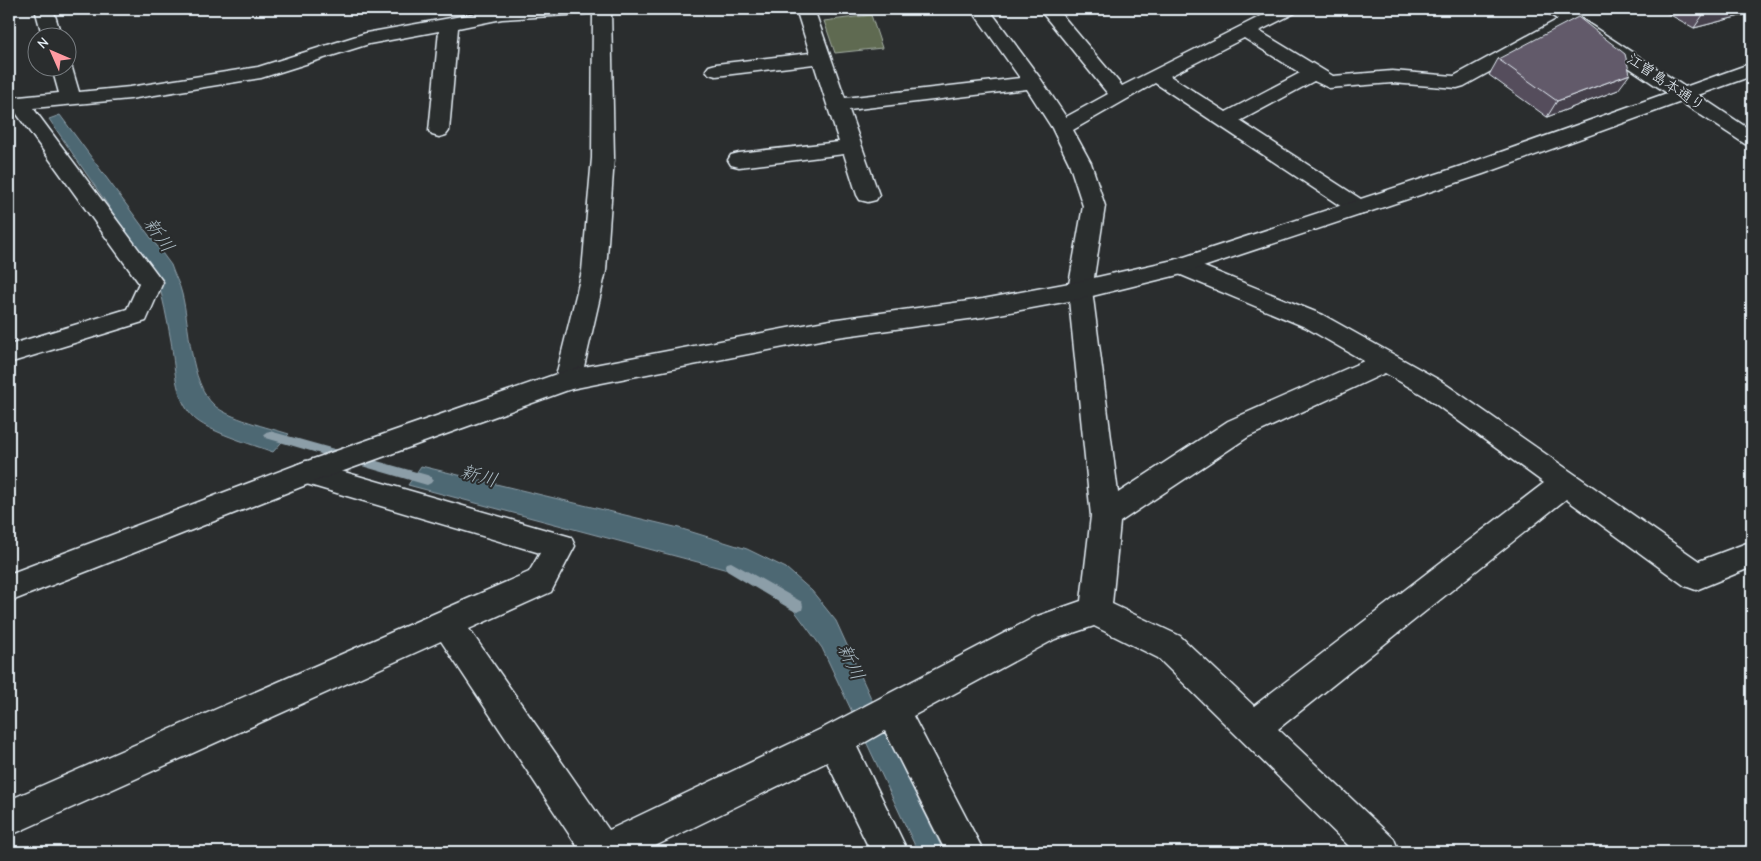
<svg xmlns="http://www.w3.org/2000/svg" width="1761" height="861" font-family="'Comic Neue','Klee One',sans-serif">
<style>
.green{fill:#5f6a51;stroke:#a4aea4}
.water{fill:#4e6773;stroke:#8c9ea8}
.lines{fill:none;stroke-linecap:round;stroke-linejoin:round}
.stream{fill:#8c9ea8;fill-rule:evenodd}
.street-casing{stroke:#e8f1f8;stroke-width:3}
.secondary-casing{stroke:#e8f1f8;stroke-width:3}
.street{fill:#2a2d2e;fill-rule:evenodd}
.secondary{fill:#2a2d2e;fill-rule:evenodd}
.wall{fill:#544d5c;stroke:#e8f1f8}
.shaded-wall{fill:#453f4b;stroke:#e8f1f8}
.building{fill:#625a6b;stroke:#e8f1f8}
.labels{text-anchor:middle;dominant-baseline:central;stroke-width:4;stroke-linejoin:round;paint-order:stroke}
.far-street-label{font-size:15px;fill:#e8f1f8;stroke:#2a2d2e}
.water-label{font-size:19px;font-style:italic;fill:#aabac3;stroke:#2a2d2e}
</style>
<rect width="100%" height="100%" fill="#2a2d2e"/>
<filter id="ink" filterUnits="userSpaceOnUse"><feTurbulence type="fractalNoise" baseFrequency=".02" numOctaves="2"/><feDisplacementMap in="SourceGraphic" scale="10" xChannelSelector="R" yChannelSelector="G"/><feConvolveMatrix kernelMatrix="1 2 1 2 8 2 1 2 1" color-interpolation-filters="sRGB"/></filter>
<g filter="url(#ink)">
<path class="green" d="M871 15 882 48 835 53 824 21Z"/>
<path class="water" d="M60 115 171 265C174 275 180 284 182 294 190 325 189 382 214 405 227 418 270 428 289 434L273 452C254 445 206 431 193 417 174 397 175 366 171 341 167 319 163 298 157 277L49 119Z
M421 466 679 528 747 549 786 568 812 591 836 621 905 773 944 852H918L822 648 797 614 775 589 759 579 724 569 408 485Z"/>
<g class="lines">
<path class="stream" d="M270 431 427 475 431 477 433 480 431 483 427 485 266 438 264 435 266 432Z
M731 562 802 602 803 606 802 610 797 612 792 610 727 571 725 567 727 563Z"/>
<defs>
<path id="street" d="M35 9H53L62 38H43Z
M501 9H611L614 158 606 271 581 380 577 387 568 390 559 387 555 380 582 271 592 158 593 9 590 13 584 14 502 19 458 28 449 131 446 135 439 137 432 135 429 131 439 31 369 44 261 78 130 99 33 108 163 282 146 321 9 363V345L127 309 139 283 14 110H9V98L59 93 52 68H68V64L72 68 79 92 130 87 258 67 366 33Z
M796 9H814L845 98 1020 78 971 9H989L1040 78 1066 117 1108 94 1039 9H1057L1122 86 1275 9H1298L1295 13 1259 31 1333 76 1392 71 1454 76 1566 15 1572 13 1578 15 1581 19 1578 23 1464 86 1457 88 1392 83 1329 88 1314 81 1240 121 1367 203 1370 208 1367 213 1359 215 1351 213 1155 83 1073 130 1091 163 1105 206 1092 290 1118 493 1228 421 1364 361 1305 327 1174 272 1170 266 1174 260 1182 258 1323 315 1441 381 1699 561 1752 541V567L1696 590 1685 586 1566 499 1278 729 1394 839 1399 852H1355L1158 658 1094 626 1055 639 913 716 984 852H946L885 731 857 747 908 852H871L827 762 643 852H581L441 641 9 836V800L529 572 540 553 296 481 292 473 296 465 306 461 571 537 575 546 551 592 469 629 609 830 823 728 1035 617 1081 601 1091 516 1068 290 1083 206 1069 163 1052 128 1027 89 849 110 879 195 876 200 868 202 860 200 857 195 844 154 739 167 731 165 728 160 731 155 739 153 839 142 814 64 716 76 709 74 706 70 709 66 716 64 810 53ZM1244 38 1300 73 1226 112 1170 76ZM1385 373 1423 395 1544 483 1254 706 1180 636 1112 604 1120 522 1248 437Z"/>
<path id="secondary" d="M1545 9H1566L1685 87 1752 63V76L1698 95 1752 131V146L1745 144 1681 102 1483 174 1182 274 1080 299 983 317 830 338 571 389 316 481 9 602V574L296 465 568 370 830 320 983 299 1080 281 1178 259 1467 164 1667 93 1548 13Z"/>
</defs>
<use href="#street" class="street-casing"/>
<use href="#secondary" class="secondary-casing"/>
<use href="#street" class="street"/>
<use href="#secondary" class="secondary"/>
</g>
<path class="wall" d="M1664 9H1748L1744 15 1694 28 1663 11Z
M1498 59 1618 90 1547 117 1489 75Z"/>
<path class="shaded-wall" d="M1719 9H1748L1744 15 1694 28 1705 12Z
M1630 74 1618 90 1547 117 1557 101Z"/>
<path class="building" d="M1699 9H1719L1705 12Z
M1578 17 1625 54 1630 74 1557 101 1498 59Z"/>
</g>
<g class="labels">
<g class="far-street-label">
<text transform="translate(1666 82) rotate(34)">江曽島本通り</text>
</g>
<g class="water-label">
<text transform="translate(159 235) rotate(55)">新川</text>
<text transform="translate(479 476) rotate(16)">新川</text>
<text transform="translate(851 662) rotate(65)">新川</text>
</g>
</g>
<rect width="1761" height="861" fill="none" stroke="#2a2d2e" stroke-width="30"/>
<rect x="15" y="15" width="1731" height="831" fill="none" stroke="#e8f1f8" stroke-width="2" filter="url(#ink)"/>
<g transform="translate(52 52) rotate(315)"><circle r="24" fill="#2a2d2e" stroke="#767b7f"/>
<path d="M0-4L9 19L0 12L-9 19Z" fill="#ff9aa2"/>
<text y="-8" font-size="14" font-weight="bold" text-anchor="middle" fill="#e8f1f8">N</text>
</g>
</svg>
